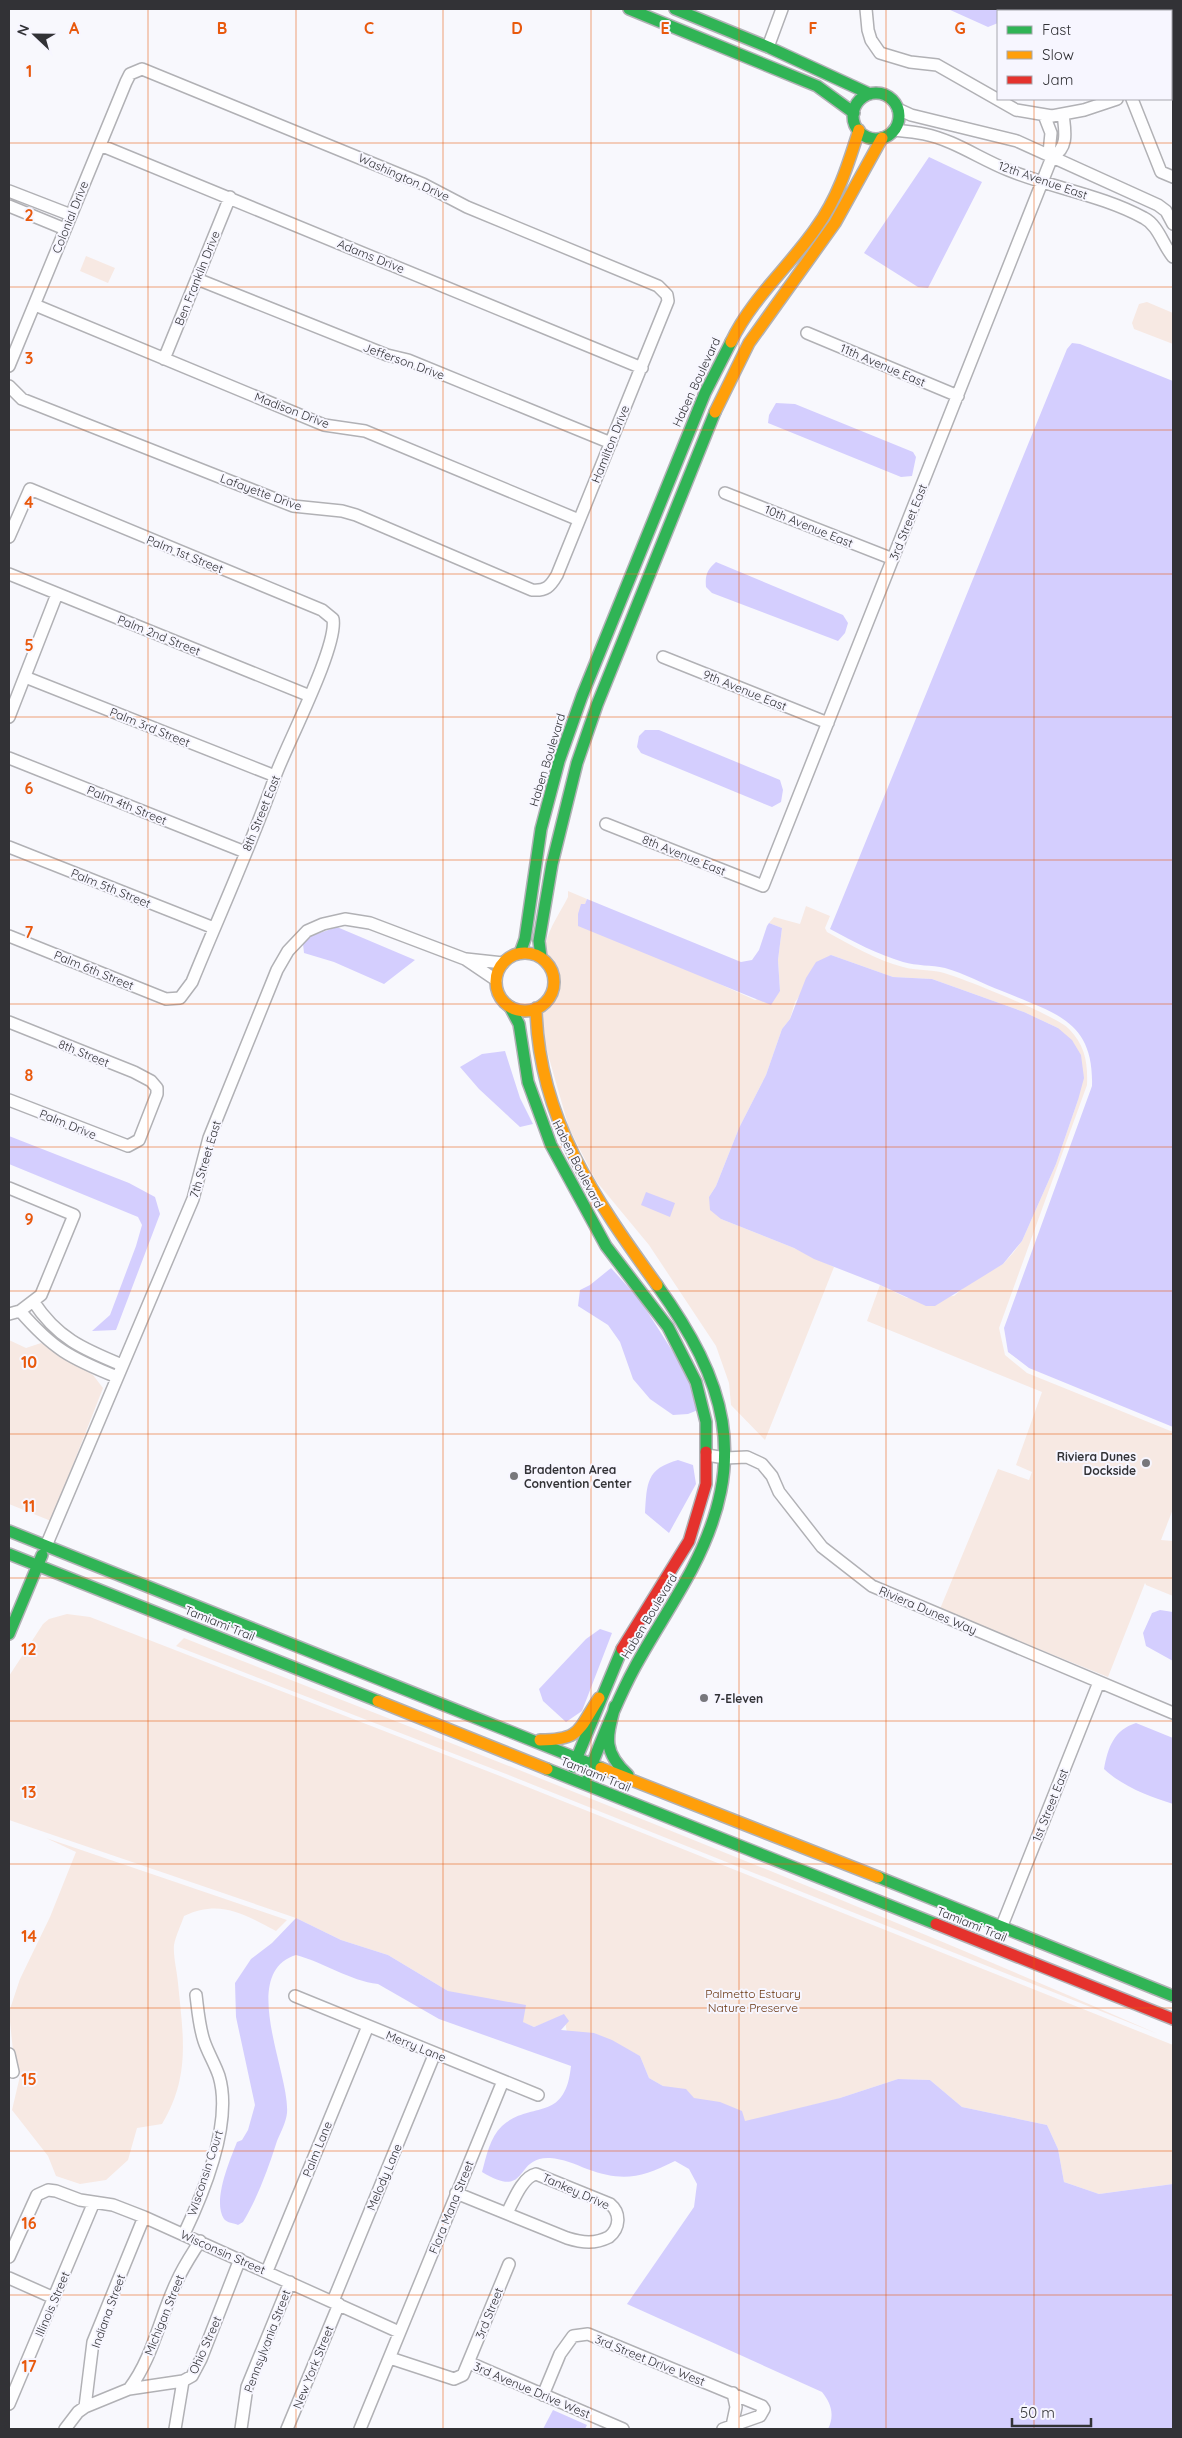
<svg xmlns="http://www.w3.org/2000/svg" width="1182" height="2438" font-family="Quicksand,sans-serif">
<style>
.green{fill:#f7e9e3}
.water{fill:#d4cefe}
.lines{fill:none;stroke-linecap:round;stroke-linejoin:round}
.street-casing{stroke:#b1b1b5;stroke-width:14}
.fast-casing{stroke:#b1b1b5;stroke-width:14}
.slow-casing{stroke:#b1b1b5;stroke-width:14}
.jam-casing{stroke:#b1b1b5;stroke-width:14}
.street{stroke:#fefeff;stroke-width:11}
.fast{stroke:#30b455;stroke-width:11}
.slow{stroke:#ff9f0a;stroke-width:11}
.jam{stroke:#e5322d;stroke-width:11}
.grid{fill:none;stroke:#e8590c;stroke-width:1;stroke-opacity:0.55}
.poi-dot{fill:#77777c;stroke:#f7f6ff;stroke-width:2}
.labels{text-anchor:middle;dominant-baseline:central;stroke-width:4;stroke-linejoin:round;paint-order:stroke}
.street-label{font-size:12px;fill:#323236;stroke:#f7f6ff}
.poi-label{font-size:12px;font-weight:bold;fill:#323236;stroke:#f7f6ff;text-anchor:start}
.park-label{font-size:12px;fill:#683510;stroke:#f7f6ff}
.grid-label{font-size:16px;text-anchor:middle;font-weight:bold;fill:#e8590c;stroke:#f7f6ff;stroke-width:4;stroke-linejoin:round;paint-order:stroke}
</style>
<rect width="100%" height="100%" fill="#f8f8fd"/>
<path class="green" d="M86 256 115 268 108 283 80 271Z
M1147 302 1173 313V344L1134 329 1132 323 1139 304Z
M568 891 587 899 585 904 702 976 755 1000 780 991 778 960 782 928 769 923 774 917 800 924 806 906 830 916 825 928 827 932C851 945 876 960 903 967 916 971 931 969 944 973 965 979 1057 1016 1069 1029 1085 1045 1088 1063 1087 1085L999 1328 1005 1355 1027 1373 1173 1432V1509L1161 1540 1173 1541V1596L1146 1585 1145 1583 1108 1677 940 1609 998 1469 1029 1480 1032 1472 1016 1465 1042 1392 867 1321 880 1285 907 1298 954 1296 969 1283 1003 1264 1013 1253 1022 1241 1056 1164 1078 1100 1058 1028 1024 1012 932 979 893 977 831 955 795 1002 790 1019 782 1029 766 1075 739 1128 716 1186 709 1197 721 1219 794 1248 834 1267 765 1440 731 1405 729 1383 716 1346 649 1245 596 1181 569 1128 541 1030 542 1012C557 1001 564 984 556 967 552 959 543 955 546 943 549 928 561 911 568 897Z
M9 1340 26 1348 41 1343 93 1375 103 1388 51 1521 9 1504Z
M67 1614 90 1617 500 1776 1173 2045V2184L1099 2194 1064 2182 1058 2149 1047 2125 962 2107 930 2080 898 2079 837 2099 745 2122 663 2086 649 2078 640 2056 594 2033H567L564 2015 534 2027 448 1991 388 1955 341 1940 296 1918 9 1820V1676L43 1624 49 1619Z
M184 1638C510 1766 837 1894 1158 2034L501 1772 176 1646Z
M46 1838 287 1920 276 1931C244 1914 220 1899 184 1916 181 1925 176 1935 174 1945 173 1956 177 1971 178 1983 183 2035 191 2076 162 2124L137 2128 128 2160 106 2180 80 2184 56 2176 48 2156 12 2110 20 2076 13 2051 9 2012 20 1979 50 1917 76 1852Z"/>
<path class="water" d="M948 9H1079V11L1022 9 1017 11H998V23L988 27Z
M929 157 982 182 928 288 918 287 864 253Z
M1072 343 1080 344 1173 381V1427L1029 1368 1008 1352 1004 1328 1092 1086C1094 1020 1054 1013 1002 991 983 984 964 973 945 968 931 965 917 966 903 962 877 954 854 942 830 929L1049 393 1067 349Z
M776 403 795 404 913 452 916 457 912 476 901 477 768 423 769 415Z
M716 562 843 615 848 623 845 633 838 641 712 593 706 587C705 575 707 570 716 562Z
M645 730H659L780 780 783 790 781 802 772 807 641 753 637 747 639 736Z
M587 899 741 962 752 960 759 950 767 926 769 923 782 928 778 960 780 991 771 1005 578 926V914L581 904H585Z
M337 927 415 960 384 984 334 962 304 953 303 944 311 936Z
M831 955 893 977 932 979 1024 1012 1058 1028 1072 1040 1081 1055 1084 1078 1078 1100 1056 1164 1022 1241 1003 1264 935 1306H926L878 1284 814 1259 794 1248 721 1219 710 1210 709 1197 716 1186 739 1128 766 1075 782 1029 790 1019 806 978 816 962Z
M505 1051 520 1098 533 1124 520 1127 479 1089 460 1067 482 1054Z
M9 1136 129 1183 155 1197 160 1214 116 1330 92 1331 110 1315 136 1246 142 1225 138 1217 9 1164Z
M646 1192 675 1203 670 1217 641 1205Z
M611 1268 640 1300 687 1374 698 1410 688 1414 673 1415 650 1399 633 1379 620 1342 608 1325 578 1306 580 1290 590 1285Z
M678 1460 693 1465 696 1484 669 1533 645 1513C647 1483 646 1469 678 1460Z
M1160 1610 1173 1612V1661L1146 1646 1143 1633 1152 1613Z
M600 1629 612 1633 582 1711 566 1722 543 1701 539 1689 586 1639Z
M1136 1723 1173 1738V1804C1149 1796 1123 1787 1104 1769 1108 1747 1114 1730 1136 1723Z
M296 1918 341 1940 388 1955 448 1991 526 2005 523 2022 534 2027 564 2014 569 2021 561 2030 594 2033 612 2040 640 2056 649 2078 663 2086 686 2089 694 2098 720 2102 742 2111 745 2121 840 2098 898 2079 930 2080 962 2107 1047 2125 1058 2149 1064 2182 1099 2194 1173 2184V2429H828C835 2415 831 2403 822 2392L627 2304 694 2207 697 2184 689 2169 675 2161C641 2178 623 2182 587 2169 575 2164 563 2159 550 2158 513 2156 530 2201 482 2172 486 2157 490 2137 502 2126 531 2100 565 2124 571 2066L439 2019 378 1984C350 1981 323 1962 296 1955 238 1973 290 2073 287 2113 286 2122 281 2132 277 2141 268 2169 258 2197 243 2222L238 2225C234 2223 227 2223 224 2219 212 2201 230 2160 237 2142L242 2140 248 2130 255 2105 236 2017 235 1983 251 1959 272 1943Z
M553 2410 587 2425 585 2429H543Z"/>
<g class="lines">
<defs>
<path id="street" d="M866 9 868 30 871 40 880 53 910 62 937 65 1016 110 1052 116 1084 110 1117 99
M1144 11 1145 9
M768 47 782 9
M1132 99 1161 172 1173 177
M898 109 911 115 1017 141 1158 205 1166 211 1173 224
M1044 115 1051 133 1049 153 1052 157
M894 130C904 131 915 132 924 134 954 140 980 159 1008 170 1052 188 1102 195 1144 218 1158 225 1163 245 1173 257
M100 145 642 368
M1052 157C1069 148 1065 131 1063 114
M9 191 71 215
M9 206 65 229
M197 279 387 355 408 360 611 443
M35 305 324 425 365 431 579 520
M807 333 958 396
M164 359 230 197
M9 366 126 82 130 74 142 69 423 184 467 207 658 286 667 295 668 301 557 575C550 587 546 591 532 590L356 515 342 511 293 506 22 399 9 386
M725 493 893 559
M9 537 30 489 322 610 333 619C338 646 288 742 276 774 252 844 220 913 192 982L180 998 166 999 9 936
M9 574 310 696
M663 657 828 723
M25 677 275 776
M9 717 57 594
M9 758 245 852
M606 824 763 886 1052 157
M9 847 214 928
M466 959 503 963
M9 1022 134 1072 151 1081 157 1088V1094L139 1140 128 1146 9 1100
M9 1188 74 1215 41 1295 20 1311 9 1314
M33 1301C57 1338 83 1349 122 1365
M20 1311C53 1349 70 1358 117 1377
M707 1455 725 1458 747 1457 762 1464 772 1476 779 1492 822 1547 872 1586 1173 1713
M46 1546 193 1199 209 1138 277 970 288 951 307 931 323 924 345 919 370 923 465 959 496 980
M1001 1928 1099 1682
M295 1996 538 2095
M9 2054 13 2072
M456 2193 567 2238C583 2243 595 2244 609 2237 620 2228 621 2213 610 2204L536 2174C522 2177 513 2202 507 2213
M184 2234C204 2192 233 2123 219 2076 215 2064 208 2053 204 2041 199 2026 198 2011 196 1995
M9 2257 37 2195 48 2190 56 2191 80 2200 113 2205 144 2217 399 2332
M267 2271 368 2026
M9 2278 54 2298
M333 2301 435 2053
M390 2358 454 2379 463 2375 509 2264
M470 2363 623 2429
M129 2389C153 2358 160 2316 177 2281 183 2267 192 2254 200 2241
M543 2395 560 2354 573 2336 588 2334 762 2406 764 2409 760 2416 723 2429
M9 2404 94 2202
M85 2407 129 2389 183 2381
M732 2426 736 2407 733 2393
M65 2429 78 2412 85 2407 93 2342 144 2217
M175 2429 183 2381 192 2376 201 2359 240 2259
M241 2429 247 2387 290 2282
M287 2429 339 2304
M360 2429 503 2081"/>
<path id="fast" d="M629 9 817 86 854 113
M675 9 768 47 870 94
M853 116a23 23 0 1 1 46 0a23 23 0 1 1-46 0Z
M520 953 525 939 541 829 559 761 582 696 705 393 731 342
M541 957 539 941 552 864 577 763 597 705 715 412
M510 1007 519 1024 528 1082 551 1145 606 1246 668 1327 696 1382 706 1422V1452
M9 1531 601 1768
M9 1554 378 1701
M9 1634 42 1555
M615 1706C607 1737 602 1751 628 1775
M573 1767 622 1649
M547 1769 936 1924
M588 1775C602 1738 616 1702 635 1667 653 1634 674 1603 692 1569 750 1458 726 1381 657 1285
M878 1877 1173 1996"/>
<path id="slow" d="M731 342C752 298 789 267 816 228 838 198 848 165 859 130
M715 412 749 343 835 223 882 138
M496 982a29 29 0 1 1 58 0a29 29 0 1 1-58 0Z
M536 1008C538 1118 595 1199 657 1285
M378 1701 547 1769
M540 1740C581 1740 578 1730 599 1698
M601 1768 878 1877"/>
<path id="jam" d="M622 1649 689 1541 706 1484V1452
M936 1924 1173 2019"/>
</defs>
<use href="#street" class="street-casing"/>
<use href="#fast" class="fast-casing"/>
<use href="#slow" class="slow-casing"/>
<use href="#jam" class="jam-casing"/>
<use href="#street" class="street"/>
<use href="#fast" class="fast"/>
<use href="#slow" class="slow"/>
<use href="#jam" class="jam"/>
</g>
<path class="grid" d="M148 9V2429M296 9V2429M443 9V2429M591 9V2429M739 9V2429M886 9V2429M1034 9V11M1034 99V2429M9 143H1173M9 287H1173M9 430H1173M9 574H1173M9 717H1173M9 860H1173M9 1004H1173M9 1147H1173M9 1291H1173M9 1434H1173M9 1578H1173M9 1721H1173M9 1864H1173M9 2008H1173M9 2151H1173M9 2295H1173"/>
<g class="poi-dot">
<circle cx="1146" cy="1463" r="5"/>
<circle cx="514" cy="1476" r="5"/>
<circle cx="704" cy="1698" r="5"/>
</g>
<g class="labels">
<g class="street-label">
<text transform="translate(404 177) rotate(24)">Washington Drive</text>
<text transform="translate(1043 180) rotate(19)">12th Avenue East</text>
<text transform="translate(70 217) rotate(-68)">Colonial Drive</text>
<text transform="translate(371 256) rotate(22)">Adams Drive</text>
<text transform="translate(197 278) rotate(-68)">Ben Franklin Drive</text>
<text transform="translate(404 361) rotate(20)">Jefferson Drive</text>
<text transform="translate(883 365) rotate(23)">11th Avenue East</text>
<text transform="translate(696 382) rotate(-65)">Haben Boulevard</text>
<text transform="translate(292 410) rotate(21)">Madison Drive</text>
<text transform="translate(610 444) rotate(-68)">Hamilton Drive</text>
<text transform="translate(261 492) rotate(20)">Lafayette Drive</text>
<text transform="translate(908 522) rotate(-68)">3rd Street East</text>
<text transform="translate(809 526) rotate(22)">10th Avenue East</text>
<text transform="translate(185 554) rotate(22)">Palm 1st Street</text>
<text transform="translate(159 635) rotate(22)">Palm 2nd Street</text>
<text transform="translate(745 690) rotate(22)">9th Avenue East</text>
<text transform="translate(150 727) rotate(22)">Palm 3rd Street</text>
<text transform="translate(547 760) rotate(-73)">Haben Boulevard</text>
<text transform="translate(127 805) rotate(22)">Palm 4th Street</text>
<text transform="translate(261 813) rotate(-68)">8th Street East</text>
<text transform="translate(684 855) rotate(22)">8th Avenue East</text>
<text transform="translate(111 888) rotate(22)">Palm 5th Street</text>
<text transform="translate(94 970) rotate(22)">Palm 6th Street</text>
<text transform="translate(84 1053) rotate(22)">8th Street</text>
<text transform="translate(68 1124) rotate(22)">Palm Drive</text>
<text transform="translate(205 1159) rotate(-73)">7th Street East</text>
<text transform="translate(578 1164) rotate(63)">Haben Boulevard</text>
<text transform="translate(928 1610) rotate(23)">Riviera Dunes Way</text>
<text transform="translate(649 1616) rotate(-59)">Haben Boulevard</text>
<text transform="translate(220 1623) rotate(22)">Tamiami Trail</text>
<text transform="translate(596 1774) rotate(22)">Tamiami Trail</text>
<text transform="translate(1050 1805) rotate(-68)">1st Street East</text>
<text transform="translate(972 1924) rotate(22)">Tamiami Trail</text>
<text transform="translate(416 2046) rotate(22)">Merry Lane</text>
<text transform="translate(317 2149) rotate(-68)">Palm Lane</text>
<text transform="translate(205 2173) rotate(-72)">Wisconsin Court</text>
<text transform="translate(384 2177) rotate(-67)">Melody Lane</text>
<text transform="translate(576 2191) rotate(24)">Tankey Drive</text>
<text transform="translate(451 2207) rotate(-68)">Flora Mana Street</text>
<text transform="translate(223 2252) rotate(24)">Wisconsin Street</text>
<text transform="translate(52 2304) rotate(-67)">Illinois Street</text>
<text transform="translate(108 2311) rotate(-70)">Indiana Street</text>
<text transform="translate(489 2313) rotate(-68)">3rd Street</text>
<text transform="translate(164 2315) rotate(-68)">Michigan Street</text>
<text transform="translate(267 2341) rotate(-69)">Pennsylvania Street</text>
<text transform="translate(205 2345) rotate(-66)">Ohio Street</text>
<text transform="translate(650 2360) rotate(22)">3rd Street Drive West</text>
<text transform="translate(313 2367) rotate(-68)">New York Street</text>
<text transform="translate(532 2390) rotate(23)">3rd Avenue Drive West</text>
</g>
<g class="poi-label">
<text x="1136" y="1456" text-anchor="end">Riviera Dunes<tspan x="1136" dy="14">Dockside</tspan></text>
<text x="524" y="1469">Bradenton Area<tspan x="524" dy="14">Convention Center</tspan></text>
<text x="714" y="1698">7-Eleven</text>
</g>
<g class="park-label">
<text x="753" y="1993">Palmetto Estuary<tspan x="753" dy="14">Nature Preserve</tspan></text>
</g>
</g>
<g class="grid-label">
<text x="74" y="34">A</text>
<text x="222" y="34">B</text>
<text x="369" y="34">C</text>
<text x="517" y="34">D</text>
<text x="665" y="34">E</text>
<text x="813" y="34">F</text>
<text x="960" y="34">G</text>
<text x="29" y="77">1</text>
<text x="29" y="221">2</text>
<text x="29" y="364">3</text>
<text x="29" y="508">4</text>
<text x="29" y="651">5</text>
<text x="29" y="794">6</text>
<text x="29" y="938">7</text>
<text x="29" y="1081">8</text>
<text x="29" y="1225">9</text>
<text x="29" y="1368">10</text>
<text x="29" y="1512">11</text>
<text x="29" y="1655">12</text>
<text x="29" y="1798">13</text>
<text x="29" y="1942">14</text>
<text x="29" y="2085">15</text>
<text x="29" y="2229">16</text>
<text x="29" y="2372">17</text>
</g>
<rect width="1182" height="2438" fill="none" stroke="#323236" stroke-width="20"/>
<rect x="997" y="10" width="175" height="90" fill="#f7f6ff" stroke="#a8a8af"/>
<rect x="1007" y="26" width="25" height="8" fill="#30b455" stroke="#a8a8af"/>
<text x="1042" y="35" font-size="15" fill="#323236">Fast</text>
<rect x="1007" y="51" width="25" height="8" fill="#ff9f0a" stroke="#a8a8af"/>
<text x="1042" y="60" font-size="15" fill="#323236">Slow</text>
<rect x="1007" y="76" width="25" height="8" fill="#e5322d" stroke="#a8a8af"/>
<text x="1042" y="85" font-size="15" fill="#323236">Jam</text>
<g transform="translate(35 35) rotate(292)" stroke="#f7f6ff" stroke-width="4" paint-order="stroke">
<path d="M0-4L9 19L0 12L-9 19Z" fill="#323236"/>
<text y="-8" font-size="14" font-weight="bold" text-anchor="middle" fill="#323236">N</text>
</g>
<path d="M1012 2418v8h79v-8" fill="none" stroke="#323236" stroke-width="2.5"/>
<text x="1020" y="2418" font-size="15" fill="#323236" stroke="#f7f6ff" stroke-width="4" paint-order="stroke">50 m</text>
</svg>
